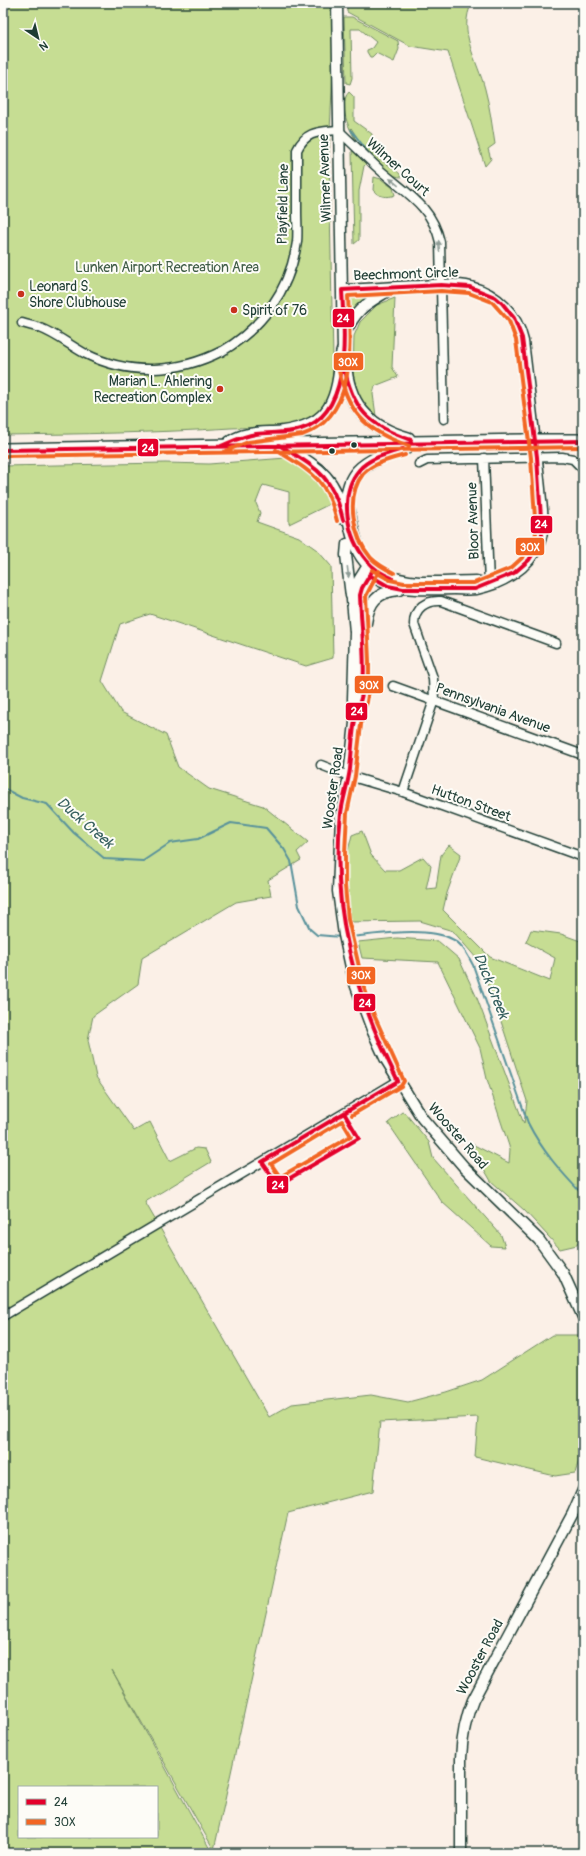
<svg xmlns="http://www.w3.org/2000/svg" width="586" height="1856" font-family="Pangolin,sans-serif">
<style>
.green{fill:#c6dd93;stroke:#728d64;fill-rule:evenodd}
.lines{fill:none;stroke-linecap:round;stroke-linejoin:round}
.stream{stroke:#59929b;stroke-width:2}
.minor-casing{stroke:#1f3d34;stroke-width:11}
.tertiary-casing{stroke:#1f3d34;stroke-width:13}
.trunk-casing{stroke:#1f3d34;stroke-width:16}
.minor{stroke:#fdfcf7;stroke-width:8}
.tertiary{stroke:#fdfcf7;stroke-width:10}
.trunk{stroke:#fdfcf7;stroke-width:13}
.trunk-bridge-casing{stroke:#1f3d34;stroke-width:16;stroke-linecap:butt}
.trunk-bridge{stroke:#fdfcf7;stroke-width:13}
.bus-1-casing{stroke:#fdfcf7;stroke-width:7}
.bus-2-casing{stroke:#fdfcf7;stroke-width:7}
.bus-1{stroke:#e4002b;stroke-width:4}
.bus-2{stroke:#f26522;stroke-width:4}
.oneway{fill:#8e9c96}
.poi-dot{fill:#c8321e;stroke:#fdfcf7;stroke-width:1.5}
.bus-dot{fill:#1f3d34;stroke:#fdfcf7;stroke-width:1.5}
.labels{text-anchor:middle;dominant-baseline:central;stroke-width:4;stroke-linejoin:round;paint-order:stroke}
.street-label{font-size:14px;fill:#1f3d34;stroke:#fdfcf7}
.park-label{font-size:14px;fill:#405d47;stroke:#fdfcf7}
.poi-label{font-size:14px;fill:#1f3d34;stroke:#fdfcf7;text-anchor:start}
.water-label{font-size:15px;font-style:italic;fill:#37605f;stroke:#fdfcf7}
.line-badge{stroke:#fdfcf7;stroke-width:1.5}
.badge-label{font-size:11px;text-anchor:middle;font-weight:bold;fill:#fff}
</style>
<rect width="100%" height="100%" fill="#fbf0e7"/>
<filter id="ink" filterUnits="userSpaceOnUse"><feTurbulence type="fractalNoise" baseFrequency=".025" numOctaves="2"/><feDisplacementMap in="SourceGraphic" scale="8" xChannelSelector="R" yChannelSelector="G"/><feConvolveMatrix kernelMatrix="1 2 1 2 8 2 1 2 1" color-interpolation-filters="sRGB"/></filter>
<g filter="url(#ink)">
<path class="green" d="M3 3H332L333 67 329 153 333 360C332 379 334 405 315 416 290 429 258 427 231 428 155 433 79 434 3 435Z
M347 3H472C457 31 478 62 485 89 490 107 492 126 495 144L488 149 491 159 485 166 448 52 410 46 347 12Z
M344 17H352L398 41 399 49 394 62 376 53 372 57H370L367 52V50L372 48 376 42 360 29H351L352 78 350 84 346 83Z
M349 92 354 97V121L372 134C367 163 391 160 402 177 383 178 360 142 351 128L355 138 363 149C352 138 336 106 349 92Z
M352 151H354L367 163 364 166 359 191V240L354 244Z
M374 177 381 179 393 188 395 195C388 198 378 197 373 190Z
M373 294V295L352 316 350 295Z
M395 298 392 367 398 377 375 386 373 394 376 416 360 399 353 376 354 336 360 322 377 305Z
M299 457 338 500 289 524V492L263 485 256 503 260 513 257 522 299 537 317 550 331 566 333 658 306 666 150 614 120 624 102 681 121 712 166 735 178 767 209 789 263 806 308 842 297 852 301 860 268 880 271 896 236 902 142 958 138 984 93 1016 88 1040 96 1077 134 1131 150 1122 170 1161 196 1148 205 1149 211 1162 145 1202 269 1417 292 1404 371 1395 408 1402 446 1392 482 1380 552 1335H581L583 1348V1448L575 1473 555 1476 475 1457 478 1417 380 1422 373 1491 288 1513 214 1850 112 1670 212 1853H3V466L165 463 209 464ZM19 1787H157V1837H19Z
M362 831 371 855 385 870H399L423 857 431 866 426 889 436 888 441 855 449 845 461 854 447 893 443 910 490 957 550 981 555 958 526 942 531 930 561 934 583 942V1239L579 1240 577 1245 560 1249 524 1210 491 1181 470 1145H474L509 1163 510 1149 487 1079 480 1048 438 962 362 958 358 942 397 938 438 941 459 959 477 998 524 1124 527 1101 494 1000 477 959 453 931 420 921 348 922 347 855 352 835Z
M402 1112 406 1114 429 1142 433 1158 501 1235 505 1247 491 1246 442 1202 388 1123Z"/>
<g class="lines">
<path class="stream" d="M351 130 371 156
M3 788 22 798 47 804 74 833 105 859 143 861 170 843 198 839 231 823 266 828 284 849 291 861 299 906 310 929 317 935 341 937
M347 937C376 935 426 926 452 939 462 943 468 956 473 965L528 1123C542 1151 562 1173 583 1195"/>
<defs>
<path id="minor" d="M22 323C28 325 35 326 40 328 56 334 71 346 86 354 130 376 179 373 222 351
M221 352C262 328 290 290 297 242 298 233 297 222 297 212 297 191 297 171 297 150 306 131 318 132 338 130 352 143 366 157 380 170 406 193 432 206 440 242L444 419
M484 458 489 584
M419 464 427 460 562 457 573 459 583 469
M393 686 583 755
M321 765 349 776 403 792 583 857
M403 792 434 700 433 678 414 624C414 608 426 600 441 601L556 643
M3 1316 398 1081"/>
<path id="tertiary" d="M337 3 343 352
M342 290C368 289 393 287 419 286 435 285 455 283 471 287 497 294 517 314 523 341 529 391 535 440 540 489 541 506 546 526 539 543 529 568 502 584 476 589 469 590 461 589 454 589 423 589 391 594 365 571
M345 334C357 306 368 304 392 288
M347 544 346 555 351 596
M374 568 362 588 360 595 363 641 361 701 356 714 349 776 341 816 338 891 344 935 354 981 373 1032 385 1058 422 1118 464 1167 539 1240 563 1273 583 1317
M366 623C369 602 377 592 399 590
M356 714 353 699 355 632 352 600 359 580 369 564C397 589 441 581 476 581L488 584
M461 1853V1758C462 1737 465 1719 473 1700L573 1513 583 1490"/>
<path id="trunk" d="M345 370C350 408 371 429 408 439
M230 443C235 440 241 437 247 436 257 433 269 434 280 433 334 426 338 400 343 352
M279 445C312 466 335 474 342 517
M3 450 524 441
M369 564C358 554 354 539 351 525 338 471 365 462 409 446"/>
</defs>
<use href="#minor" class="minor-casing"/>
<use href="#tertiary" class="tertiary-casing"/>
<use href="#trunk" class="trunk-casing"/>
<use href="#minor" class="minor"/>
<use href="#tertiary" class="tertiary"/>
<use href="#trunk" class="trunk"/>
<defs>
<path id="trunk-bridge" d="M524 441H583"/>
</defs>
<use href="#trunk-bridge" class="trunk-bridge-casing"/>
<use href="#trunk-bridge" class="trunk-bridge"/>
<defs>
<path id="bus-1" d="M344 365C352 409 369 426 411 440
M279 445C316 468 333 475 343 520
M221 446C233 441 243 436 256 434 271 432 286 434 301 429 353 413 344 332 342 290L441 285 470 287 495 297 502 303 514 318 522 338 537 457 542 534 539 544 529 560 514 573 475 589H403L388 586 369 575
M3 450 583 441
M392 578C382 574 374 570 367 561 347 538 338 495 359 470 369 458 389 453 403 449
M344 1113 359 1138 278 1185 262 1162Z
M344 1113 398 1081C355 995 330 910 341 813 343 798 348 784 350 769 352 751 352 732 356 715 358 706 362 698 363 689 366 658 361 626 360 595L362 588 374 568"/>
<path id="bus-2" d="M338 366C347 412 365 431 409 446
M276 450C311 472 327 478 337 521
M223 452 248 442 302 435C358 416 350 343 348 296L441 291 469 293 492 302 509 321 516 340 531 458 536 533 533 542 524 556 511 568 474 583H404L390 580 372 570
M3 456 583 447
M394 573C386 569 378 565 371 558 353 537 345 497 363 474 373 463 391 459 405 455
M352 1115 401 1086 404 1081 374 1015 363 984 348 919 345 886V853L347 813 355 776 362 716 367 702 369 688V661L366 596 379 571
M342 1121 351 1136 280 1177 271 1164Z"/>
</defs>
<use href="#bus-1" class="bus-1-casing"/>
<use href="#bus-2" class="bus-2-casing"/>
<use href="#bus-1" class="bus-1"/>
<use href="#bus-2" class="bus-2"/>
</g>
<defs><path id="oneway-solid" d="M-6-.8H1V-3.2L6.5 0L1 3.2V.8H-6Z"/></defs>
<g class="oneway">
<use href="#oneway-solid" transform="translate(394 182) rotate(-141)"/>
<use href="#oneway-solid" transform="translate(439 246) rotate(-94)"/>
<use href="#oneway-solid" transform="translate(348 572) rotate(83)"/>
</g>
</g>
<g class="poi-dot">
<circle cx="21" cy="294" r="4"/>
<circle cx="234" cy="310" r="4"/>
<circle cx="220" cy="389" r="4"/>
</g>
<g class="bus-dot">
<circle cx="354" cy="445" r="3.5"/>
<circle cx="332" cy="451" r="3.5"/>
</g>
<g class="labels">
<g class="street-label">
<text transform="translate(398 167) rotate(42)">Wilmer Court</text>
<text transform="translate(325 178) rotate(-92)">Wilmer Avenue</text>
<text transform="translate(283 204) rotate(-89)">Playfield Lane</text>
<text transform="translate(406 274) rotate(-2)">Beechmont Circle</text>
<text transform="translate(473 521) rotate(-92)">Bloor Avenue</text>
<text transform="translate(493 708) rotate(20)">Pennsylvania Avenue</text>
<text transform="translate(333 788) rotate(-82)">Wooster Road</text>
<text transform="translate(471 803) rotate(20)">Hutton Street</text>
<text transform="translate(458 1136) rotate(49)">Wooster Road</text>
<text transform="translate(480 1657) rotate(-62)">Wooster Road</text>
</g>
<g class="park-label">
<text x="167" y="267">Lunken Airport Recreation Area</text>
</g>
<g class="poi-label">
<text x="29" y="286">Leonard S.<tspan x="29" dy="16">Shore Clubhouse</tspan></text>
<text x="242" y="310">Spirit of 76</text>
<text x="212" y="381" text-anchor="end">Marian L. Ahlering<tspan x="212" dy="16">Recreation Complex</tspan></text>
</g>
<g class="water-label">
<text transform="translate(85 823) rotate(41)">Duck Creek</text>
<text transform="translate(491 986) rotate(68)">Duck Creek</text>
</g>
</g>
<g class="line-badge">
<rect x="332" y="308" width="23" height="20" rx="4" fill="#e4002b"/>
<rect x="333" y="352" width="31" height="19" rx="4" fill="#f26522"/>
<rect x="137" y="438" width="22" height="19" rx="4" fill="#e4002b"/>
<rect x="530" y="515" width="23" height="19" rx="4" fill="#e4002b"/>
<rect x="515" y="537" width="30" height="19" rx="4" fill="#f26522"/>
<rect x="354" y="675" width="30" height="19" rx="4" fill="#f26522"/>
<rect x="345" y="702" width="23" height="19" rx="4" fill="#e4002b"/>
<rect x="346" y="966" width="30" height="19" rx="4" fill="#f26522"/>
<rect x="353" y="993" width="23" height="19" rx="4" fill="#e4002b"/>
<rect x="266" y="1175" width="23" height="19" rx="4" fill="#e4002b"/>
</g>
<g class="badge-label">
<text x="343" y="322">24</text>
<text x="348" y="366">30X</text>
<text x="148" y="452">24</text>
<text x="541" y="528">24</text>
<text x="530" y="551">30X</text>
<text x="369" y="689">30X</text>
<text x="357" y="715">24</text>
<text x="361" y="979">30X</text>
<text x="365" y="1007">24</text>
<text x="278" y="1189">24</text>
</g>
<rect width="586" height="1856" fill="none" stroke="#fdfcf7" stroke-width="16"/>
<rect x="8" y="8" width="570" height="1840" fill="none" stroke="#1f3d34" stroke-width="1.5" filter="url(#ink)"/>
<rect x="18" y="1786" width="140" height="52" fill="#fdfcf7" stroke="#a4b0a9"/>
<rect x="26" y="1799" width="20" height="6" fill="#e4002b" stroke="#a4b0a9"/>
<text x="54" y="1806" font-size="12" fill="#1f3d34">24</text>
<rect x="26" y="1819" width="20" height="6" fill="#f26522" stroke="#a4b0a9"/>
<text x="54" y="1826" font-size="12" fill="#1f3d34">30X</text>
<g transform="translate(38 38) rotate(145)" stroke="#fdfcf7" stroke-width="3" paint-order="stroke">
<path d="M0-3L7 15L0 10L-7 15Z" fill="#1f3d34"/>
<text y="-6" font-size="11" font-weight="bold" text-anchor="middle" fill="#1f3d34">N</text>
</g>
</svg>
